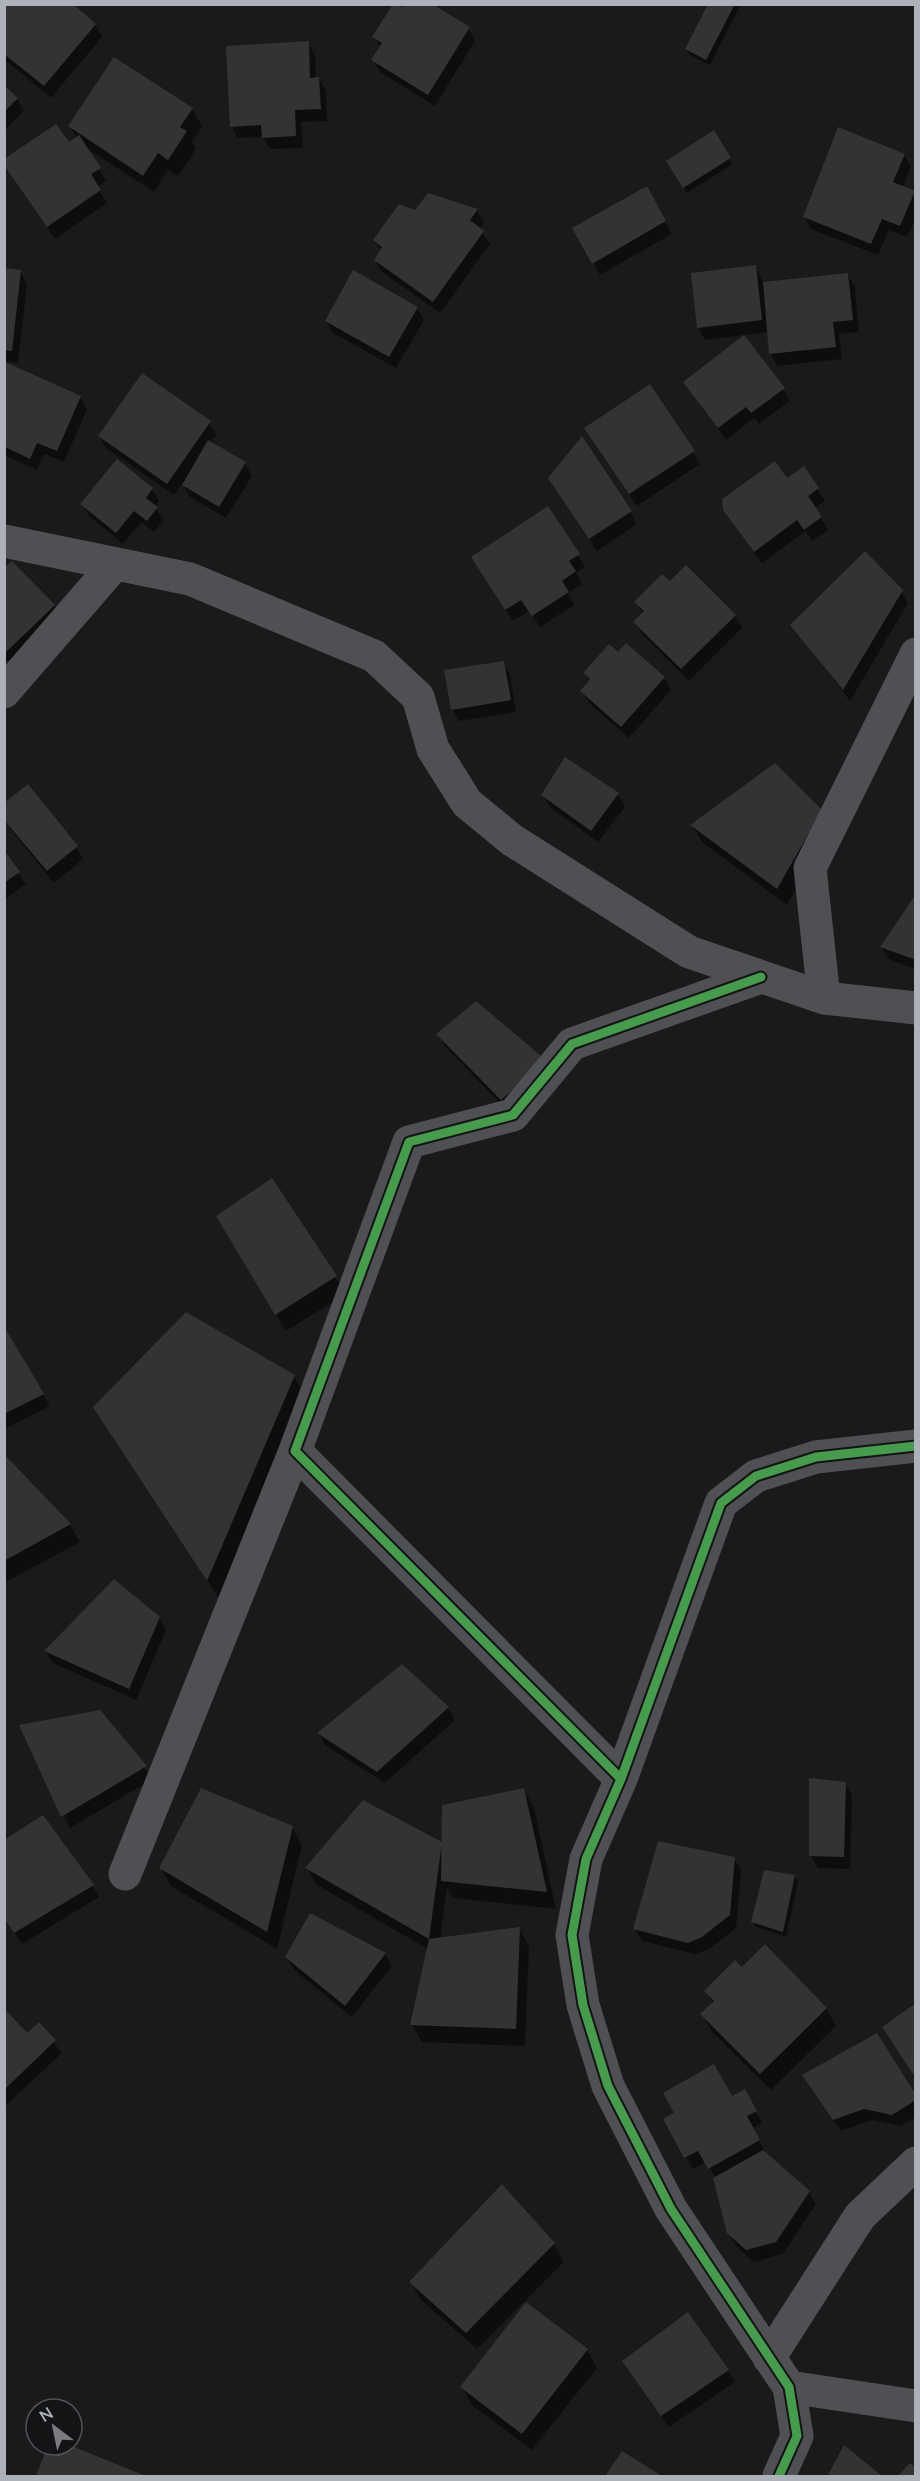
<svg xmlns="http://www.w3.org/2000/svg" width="920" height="2481" font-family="Lato,sans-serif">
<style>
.shadow{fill:#0007}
.building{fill:#333334}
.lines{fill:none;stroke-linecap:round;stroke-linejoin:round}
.minor{stroke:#4f5053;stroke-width:33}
.cycleway-casing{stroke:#141416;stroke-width:13}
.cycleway{stroke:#469c4c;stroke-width:9}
</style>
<rect width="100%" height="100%" fill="#1a1a1a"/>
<path class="shadow" d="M70 4 95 25 102 37 51 98 4 59V11Z
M395 4 468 28 475 41 435 106 380 72 373 60 381 48 374 37Z
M710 4H741L710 65 690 55 686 49Z
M308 43 315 55 316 79H319L326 91 327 121 301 122 303 148 270 149 263 137 238 138 231 126Z
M4 87 17 99 24 111 4 131Z
M192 109 202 126 192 142 196 149 178 176 168 170 154 192 85 147 106 181 97 187 107 203 55 239 11 174 77 138 70 126Z
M714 133 733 164 687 193 668 161Z
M904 155 911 167 902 188 916 195V218L907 237 889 230 878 255 811 229 804 217Z
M646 188 672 234 600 275 574 229Z
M429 195 477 211 484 223 479 229 490 244 440 313 382 272 375 260 381 251 375 240 415 211Z
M756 267 763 283 848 275 855 287 859 332 839 334 842 359 777 366 770 353 769 332 705 340 698 327Z
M4 270 20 271 27 284 18 363 5 361Z
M417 308 424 320 396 368 333 333 326 321Z
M4 364 80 397 87 409 64 462 44 454 37 470 4 455Z
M685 382 783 389 790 401 759 424 754 418 726 440Z
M209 423 216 435 210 443 245 463 252 476 226 518 190 497 182 483 174 495 106 448 99 436Z
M593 441 693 452 700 464 637 506Z
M117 461 152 489 159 501 155 507 164 520 154 532 141 522 123 544 89 516 82 504Z
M803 468 825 501 815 508 828 530 812 541 805 531 762 563 732 522Z
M557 491 630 512 637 524 597 551Z
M578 555 585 567 576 573 582 584 568 593 574 605 540 627 529 611 513 621 480 570Z
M4 570 54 606 61 619 12 665 4 657Z
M670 583 735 616 742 628 689 681 642 634 635 622 643 614 636 602Z
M901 591 908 603 850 701 792 625Z
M626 645 664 678 671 690 629 738 589 703 582 691 590 682 585 673 618 654Z
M503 662 510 675 516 712 459 721 452 709Z
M618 794 625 807 598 842 550 807 543 795Z
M4 805 76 847 83 859 54 883 4 821Z
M692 825 831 828 787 905 702 842Z
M4 853 26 884 4 900Z
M916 897V969L888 959 881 947Z
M438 1034 546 1062 508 1112 445 1046Z
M272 1180 346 1294 286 1331 218 1216Z
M4 1329 50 1406 4 1429Z
M294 1376 306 1398 220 1600 108 1429Z
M4 1456 70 1525 80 1542 4 1583Z
M159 1618 166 1630 136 1700 53 1663 46 1652Z
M448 1708 455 1720 385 1783 325 1745 319 1733Z
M99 1711 153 1779 70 1828 21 1726Z
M845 1783 852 1795 850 1869 818 1868 811 1856Z
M524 1790 534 1807 556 1909 453 1898 447 1888 440 1939 519 1929 529 1946 525 2046 422 2042 412 2025 428 1949 317 1885 307 1868 443 1845Z
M292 1827 302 1845 277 1949 171 1886 161 1868Z
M734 1858 741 1870 736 1928 709 1949 695 1954 642 1941 635 1929Z
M794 1876 798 1882 786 1937 756 1927 753 1921Z
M92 1885 99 1897 22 1944 4 1916Z
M385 1954 392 1966 352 2017 294 1970 286 1957Z
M742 1969 826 2008 836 2026 771 2090 712 2032 702 2014 713 2003 706 1991Z
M4 2011 27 2035 39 2024 62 2053 4 2107Z
M811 2088 916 2098V2117L900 2126 872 2120 841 2131Z
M744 2091 762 2123 752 2129 766 2153 809 2192 816 2204 783 2254 754 2262 736 2246 729 2233 716 2179 706 2162 693 2169 665 2120 732 2098Z
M554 2244 564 2262 477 2349 421 2300 411 2282Z
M587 2350 597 2368 532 2450 472 2405 462 2387Z
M624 2362 728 2370 735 2382 669 2427Z
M50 2445H65L142 2476H38Z
M845 2447 880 2476H831Z
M623 2453 659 2476H607Z"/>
<path class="building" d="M8 4H73L96 24 44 86 4 54V9Z
M393 4 403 7 405 4H432L470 27 428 95 371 60 382 43 372 37Z
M708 4H735L706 60 685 49Z
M309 41 310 78 319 77 321 109 295 110 296 136 262 138 261 125 230 127 226 46Z
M114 57 193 108 180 127 187 131 168 160 158 153 143 176 68 126Z
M4 85 18 98 4 112Z
M56 124 69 142 79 135 101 168 91 174 101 190 47 227 4 165V159Z
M838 127 905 154 893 182 915 191 900 226 882 219 871 244 803 217Z
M714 130 731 158 683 188 666 161Z
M647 186 666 221 592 264 572 228Z
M428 193 478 209 470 220 484 231 433 302 374 260 382 247 373 240 399 204 415 210Z
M756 265 762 320 697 328 691 273Z
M4 268 21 270 12 351 4 350Z
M353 270 418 307 389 357 325 321Z
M848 273 853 320 833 322 836 347 769 354 763 282Z
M744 335 785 388 751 413 746 407 718 428 683 382Z
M5 362 81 396 57 451 37 443 30 459 5 447Z
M142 373 211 421 167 484 98 436Z
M650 384 695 451 629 494 584 428Z
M582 436 632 511 589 539 548 478Z
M208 440 246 462 219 507 182 485Z
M117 459 153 488 146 498 158 507 147 521 134 511 116 533 80 504Z
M775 461 787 478 804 466 819 488 808 496 822 517 804 530 797 520 754 552 723 510 722 499Z
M548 506 580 554 569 561 576 571 562 581 569 592 532 616 521 600 505 610 471 557Z
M865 551 903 590 843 690 790 625Z
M12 561 55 605 4 654V568Z
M686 565 736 615 681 669 633 622 644 611 634 602 662 574 670 581Z
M626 643 665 677 621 727 580 691 590 679 583 673 609 644 618 652Z
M504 661 511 700 451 710 444 670Z
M565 757 619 793 591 831 541 795Z
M775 763 822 810 777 889 690 825Z
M28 784 78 846 47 871 4 820V803Z
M4 850 20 872 4 883Z
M916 894V960L880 947Z
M476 1001 547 1061 501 1100 436 1034Z
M272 1178 337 1276 275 1315 216 1216Z
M186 1312 295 1375 207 1581 93 1407Z
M4 1326 44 1394 4 1414Z
M4 1454 71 1524 4 1561Z
M114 1579 160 1617 129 1689 44 1651Z
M402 1664 449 1707 377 1772 317 1733Z
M100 1710 147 1766 61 1817 19 1725Z
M809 1778 846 1782 844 1857 809 1856Z
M201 1788 293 1826 267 1932 159 1868Z
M524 1788 547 1892 441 1881 442 1805Z
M363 1800 442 1842 429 1939 305 1868Z
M43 1815 94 1885 14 1933 4 1918V1840Z
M658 1841 735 1857 730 1915 702 1937 688 1943 633 1929Z
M764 1870 795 1875 783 1932 751 1922Z
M310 1913 386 1953 345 2006 285 1957Z
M520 1927 516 2029 410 2025 429 1939Z
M765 1944 827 2008 760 2074 700 2014 714 2001 704 1991 735 1960 742 1967Z
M916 2003V2072L913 2074 882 2027Z
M5 2009 27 2033 39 2022 56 2040 5 2089Z
M877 2033 916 2095V2100L892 2115 864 2109 833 2120 802 2075Z
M714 2064 732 2096 745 2089 757 2111 747 2116 760 2140 708 2169 698 2151 684 2158 663 2119 674 2113 663 2093Z
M763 2150 810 2191 776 2242 746 2250 727 2233 713 2178Z
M502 2184 555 2243 466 2333 409 2282Z
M526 2302 588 2349 522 2434 460 2387Z
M688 2312 729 2370 661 2416 622 2361Z
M48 2445H69L146 2476H36Z
M844 2445 882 2476 828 2475Z
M622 2451 662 2476H605Z
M910 2463 916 2467V2476H898Z"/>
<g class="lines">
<path class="minor" d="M4 541 190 579 374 656 418 697 433 749 467 803 512 840 689 952 824 998 916 1008
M4 692 115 564
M824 998 810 868 916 654
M621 1779 295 1451 409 1142 513 1115 572 1044 761 977
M125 1874 295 1451
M769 2358 860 2216 916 2163
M789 2387 916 2406
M779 2476 797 2436 789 2387 671 2209 608 2086 583 2005 572 1935 586 1859 621 1779 721 1503 756 1476 816 1457 916 1446"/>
<defs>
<path id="cycleway" d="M621 1779 295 1451 409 1142 513 1115 572 1044 761 977
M779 2476 797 2436 789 2387 671 2209 608 2086 583 2005 572 1935 586 1859 621 1779 721 1503 756 1476 816 1457 916 1446"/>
</defs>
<use href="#cycleway" class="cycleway-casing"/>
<use href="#cycleway" class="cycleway"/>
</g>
<rect width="920" height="2481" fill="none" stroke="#adb1ba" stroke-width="12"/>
<g transform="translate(54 2427) rotate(328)"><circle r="28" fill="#141416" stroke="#515358" stroke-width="1.5"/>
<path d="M0-4.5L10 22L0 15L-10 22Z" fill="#7a7c82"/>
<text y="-9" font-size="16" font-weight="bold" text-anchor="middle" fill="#adb1ba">N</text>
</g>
</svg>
